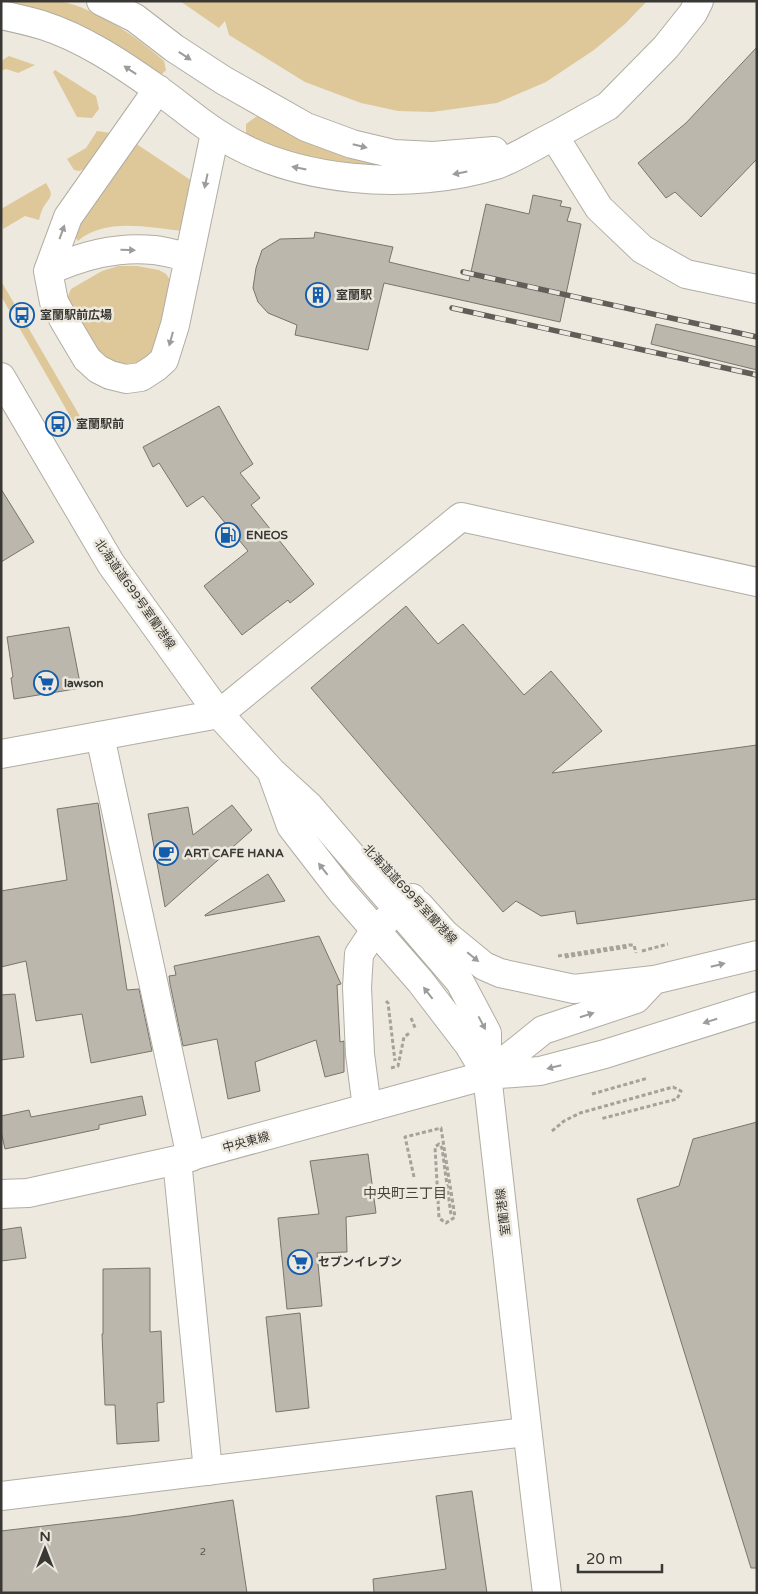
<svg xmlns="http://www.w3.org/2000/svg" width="758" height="1594" font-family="'Varela Round','Noto Sans JP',sans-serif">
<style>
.green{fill:#dec899}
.building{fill:#bbb7ad;stroke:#79756c}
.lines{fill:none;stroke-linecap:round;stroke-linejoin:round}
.street-casing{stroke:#b1ada3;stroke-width:30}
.secondary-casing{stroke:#b1ada3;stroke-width:30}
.path{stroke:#a5a29a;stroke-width:3;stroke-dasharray:4 2.5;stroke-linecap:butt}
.street{stroke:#fff;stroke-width:28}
.secondary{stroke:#fff;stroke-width:28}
.rail-casing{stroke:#615e59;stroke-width:5.5}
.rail{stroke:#ede9df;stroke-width:4;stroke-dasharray:11;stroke-linecap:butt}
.oneway{fill:#9c9c9a}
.labels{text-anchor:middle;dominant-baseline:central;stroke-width:5;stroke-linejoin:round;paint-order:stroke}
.number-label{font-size:10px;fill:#5a5852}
.poi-label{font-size:12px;font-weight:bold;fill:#3a3834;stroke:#ede9df;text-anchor:start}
.street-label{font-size:12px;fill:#3a3834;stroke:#ede9df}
.neighbourhood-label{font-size:14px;fill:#47443c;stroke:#ede9df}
</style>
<rect width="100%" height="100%" fill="#ede9df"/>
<path class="green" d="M1 1C18 1 48 0 63 2 95 8 140 39 164 61L166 70 162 74 154 75 1 3Z
M180 1H647L625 24 594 50 546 82 497 103 432 112 398 111 361 103 305 82 229 35 225 21 219 28Z
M9 56 35 65 18 73 6 69 1 71V61Z
M55 70 96 96 99 109 92 118 77 117 53 72Z
M260 114 386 162 382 166 318 164 246 138V124Z
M97 131 111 133 87 168 79 171 74 170 67 159 86 148Z
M135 143 195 183 183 231C149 228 106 217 78 241L74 235 76 228Z
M46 183C55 197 50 196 43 208 41 212 40 216 39 220L25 216 3 229 1 209Z
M118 266H137L159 270 166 274 171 281 170 292 154 349 145 358 135 363 123 364H114L101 357 66 301 71 289 102 271Z
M1 281 81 418 74 423 1 296Z"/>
<path class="building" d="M757 47V159L701 217 675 192 666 198 638 163 686 123Z
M533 195 562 201 560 206 571 208 567 221 581 224 560 322 384 283 368 350 295 335 297 325 268 313 258 302 253 288 256 268 262 250 280 239 314 238 315 232 393 247 389 262 469 281 486 204 529 214Z
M656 324 757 347V370L651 344Z
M219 406 238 440 253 464 240 473 260 498 251 505 314 584 290 603 288 600 242 635 204 586 248 551 203 496 187 507 159 463 153 467 143 447Z
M1 489 34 542 1 562Z
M406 606 438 644 463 624 524 695 551 671 602 731 552 773 757 745V899L577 924 575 911 541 916 516 901 503 912 311 688Z
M69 627 81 688 14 699 11 678 13 677 7 637Z
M98 803 127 990 139 989 152 1051 91 1063 82 1014 36 1021 26 961 1 967V891L67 880 57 809Z
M232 805 252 830 165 907 148 814 188 807 193 835Z
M268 874 285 901 205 916V915Z
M319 936 341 984 337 985 340 1042 344 1041V1072L325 1077 316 1040 255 1062 260 1091 228 1099 217 1039 183 1046 170 984 169 976 176 975 174 966Z
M15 994 24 1057 1 1060V995Z
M142 1096 146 1115 99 1125V1129L5 1149 1 1131V1116L29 1110 31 1117Z
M757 1122V1568H751L637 1199 679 1186 693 1139Z
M368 1154 376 1213 346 1217 347 1252 317 1253 322 1306 287 1309 278 1218 319 1214 310 1161Z
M21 1227 26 1258 1 1261V1230Z
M150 1268V1332L161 1331 164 1402 157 1403 159 1441 117 1444 115 1405H105L102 1334H103V1269Z
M300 1313 309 1408 276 1412 266 1317Z
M472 1491 487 1593H374L373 1579 446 1569 436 1496Z
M233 1500 247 1593H1V1531L130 1516Z"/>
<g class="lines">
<defs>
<path id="street" d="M101 1 135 18 174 48 223 80 306 127 352 144 394 154 433 156 494 151
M1 15C15 18 28 21 42 25 83 38 122 64 157 89 177 103 195 119 215 132 290 183 411 192 496 165 516 158 535 145 554 136
M158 89 68 217 48 271 54 302 65 322 87 359 98 369 110 375 126 379 141 377 155 368 164 360 175 325 215 133
M48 271C82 256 116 246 154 250 165 251 177 255 188 257
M100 736 191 1157
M367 1108 360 1054 357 987 359 954 375 930 412 898
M1 1496 526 1432"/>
<path id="secondary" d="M699 1 693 13 666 47 608 106 554 136 599 208 642 249 686 274 757 289
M1 377 111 564 219 714 272 772 309 806 460 982 487 1033V1075C507 1248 525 1420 547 1593
M1 754 219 714 461 517 757 582
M273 776 291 826 342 892 420 981 469 1045 487 1075
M419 905 445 934 484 966 500 973 574 989 654 980 757 955
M487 1075 543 1030 636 999 652 982
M177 1160 208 1471
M1 1194 28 1193 177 1160 487 1075 540 1071 605 1054 757 1006"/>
</defs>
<use href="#street" class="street-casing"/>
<use href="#secondary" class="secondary-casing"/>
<path class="path" d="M642 951 668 944
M558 956 629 945H634L636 953
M565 957 628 947
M386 1001 388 1003 395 1061
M411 1018 416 1030
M391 1068 398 1066 404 1037 411 1032
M592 1094 648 1078
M552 1131 564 1121 580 1113 673 1087 681 1091 677 1099 600 1119
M414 1177 405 1137 441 1128 455 1217 446 1223 439 1218 435 1147 439 1144 442 1148 451 1215"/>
<use href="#street" class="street"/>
<use href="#secondary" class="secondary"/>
<defs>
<path id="rail" d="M463 272 757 337
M452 308 757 375"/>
</defs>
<use href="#rail" class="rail-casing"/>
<use href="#rail" class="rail"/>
</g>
<defs><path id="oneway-solid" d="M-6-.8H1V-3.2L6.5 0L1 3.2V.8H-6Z" transform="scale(1.25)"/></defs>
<g class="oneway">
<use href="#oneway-solid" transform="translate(185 56) rotate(33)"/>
<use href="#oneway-solid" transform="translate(130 70) rotate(-146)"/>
<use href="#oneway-solid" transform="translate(360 146) rotate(14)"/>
<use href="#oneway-solid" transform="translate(299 168) rotate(-169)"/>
<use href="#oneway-solid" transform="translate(460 173) rotate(169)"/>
<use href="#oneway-solid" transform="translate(206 181) rotate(102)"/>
<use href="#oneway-solid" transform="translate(62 232) rotate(-70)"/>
<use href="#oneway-solid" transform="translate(128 250) rotate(1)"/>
<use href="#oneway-solid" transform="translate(171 339) rotate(105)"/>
<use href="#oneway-solid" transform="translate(323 869) rotate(-128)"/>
<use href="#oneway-solid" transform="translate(473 957) rotate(39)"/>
<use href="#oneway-solid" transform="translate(718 965) rotate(-14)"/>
<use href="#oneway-solid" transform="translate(428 993) rotate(-128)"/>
<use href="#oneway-solid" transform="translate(587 1015) rotate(-18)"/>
<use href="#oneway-solid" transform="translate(710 1021) rotate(163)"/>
<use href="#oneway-solid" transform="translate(482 1023) rotate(62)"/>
<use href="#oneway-solid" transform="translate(554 1067) rotate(166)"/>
</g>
<defs>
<symbol id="building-ring" viewBox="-11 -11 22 22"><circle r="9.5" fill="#ede9df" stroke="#145dac" stroke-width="1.5"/><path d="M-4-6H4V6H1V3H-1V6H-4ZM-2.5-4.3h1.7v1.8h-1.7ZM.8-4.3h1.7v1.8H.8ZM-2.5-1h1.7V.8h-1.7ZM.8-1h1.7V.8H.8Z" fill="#145dac"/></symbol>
<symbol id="bus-ring" viewBox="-11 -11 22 22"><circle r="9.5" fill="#ede9df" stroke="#145dac" stroke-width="1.5"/><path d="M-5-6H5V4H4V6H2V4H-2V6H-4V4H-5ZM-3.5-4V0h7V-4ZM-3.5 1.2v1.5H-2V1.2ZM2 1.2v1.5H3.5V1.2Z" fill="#145dac"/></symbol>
<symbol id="fuel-ring" viewBox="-11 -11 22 22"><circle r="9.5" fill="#ede9df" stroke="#145dac" stroke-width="1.5"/><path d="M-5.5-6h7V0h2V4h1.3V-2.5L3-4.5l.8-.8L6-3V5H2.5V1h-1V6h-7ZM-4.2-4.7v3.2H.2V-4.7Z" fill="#145dac"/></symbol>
<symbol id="supermarket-ring" viewBox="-11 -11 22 22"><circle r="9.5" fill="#ede9df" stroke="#145dac" stroke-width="1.5"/><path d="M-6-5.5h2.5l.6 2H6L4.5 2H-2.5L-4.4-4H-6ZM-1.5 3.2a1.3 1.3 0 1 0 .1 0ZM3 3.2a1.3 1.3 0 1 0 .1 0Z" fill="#145dac"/></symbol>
<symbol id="cafe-ring" viewBox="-11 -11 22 22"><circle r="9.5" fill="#ede9df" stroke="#145dac" stroke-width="1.5"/><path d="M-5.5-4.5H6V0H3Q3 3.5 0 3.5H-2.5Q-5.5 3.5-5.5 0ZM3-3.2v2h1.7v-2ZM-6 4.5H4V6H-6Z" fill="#145dac"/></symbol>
</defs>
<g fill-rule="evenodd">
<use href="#building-ring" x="304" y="281" width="28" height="28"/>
<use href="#bus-ring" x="8" y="301" width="28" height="28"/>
<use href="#bus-ring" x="44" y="410" width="28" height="28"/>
<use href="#fuel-ring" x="214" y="521" width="28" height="28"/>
<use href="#supermarket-ring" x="32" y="669" width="28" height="28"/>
<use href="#cafe-ring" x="152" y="839" width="28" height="28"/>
<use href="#supermarket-ring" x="286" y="1248" width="28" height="28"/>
</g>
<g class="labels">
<g class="number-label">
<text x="203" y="1552">2</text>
</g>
<g class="poi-label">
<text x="336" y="295">室蘭駅</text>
<text x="40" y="315">室蘭駅前広場</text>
<text x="76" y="424">室蘭駅前</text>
<text x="246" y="535">ENEOS</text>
<text x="64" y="683">lawson</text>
<text x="184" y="853">ART CAFE HANA</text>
<text x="318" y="1262">セブンイレブン</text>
</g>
<g class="street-label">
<text transform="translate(135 594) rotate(55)">北海道道699号室蘭港線</text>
<text transform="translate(410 894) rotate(47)">北海道道699号室蘭港線</text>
<text transform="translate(246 1142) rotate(-15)">中央東線</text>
<text transform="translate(503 1212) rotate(-97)">室蘭港線</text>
</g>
<g class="neighbourhood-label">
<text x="405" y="1193">中央町三丁目</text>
</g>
</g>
<rect width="758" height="1594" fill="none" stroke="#3a3834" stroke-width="5"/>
<g transform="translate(45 1549)" stroke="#ede9df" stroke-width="4" paint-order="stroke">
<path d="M0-4L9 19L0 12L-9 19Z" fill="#3a3834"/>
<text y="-8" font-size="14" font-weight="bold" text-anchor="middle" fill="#3a3834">N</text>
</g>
<path d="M578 1564v8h84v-8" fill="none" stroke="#3a3834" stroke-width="2.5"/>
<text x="586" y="1564" font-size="15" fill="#3a3834" stroke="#ede9df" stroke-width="4" paint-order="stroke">20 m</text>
</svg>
